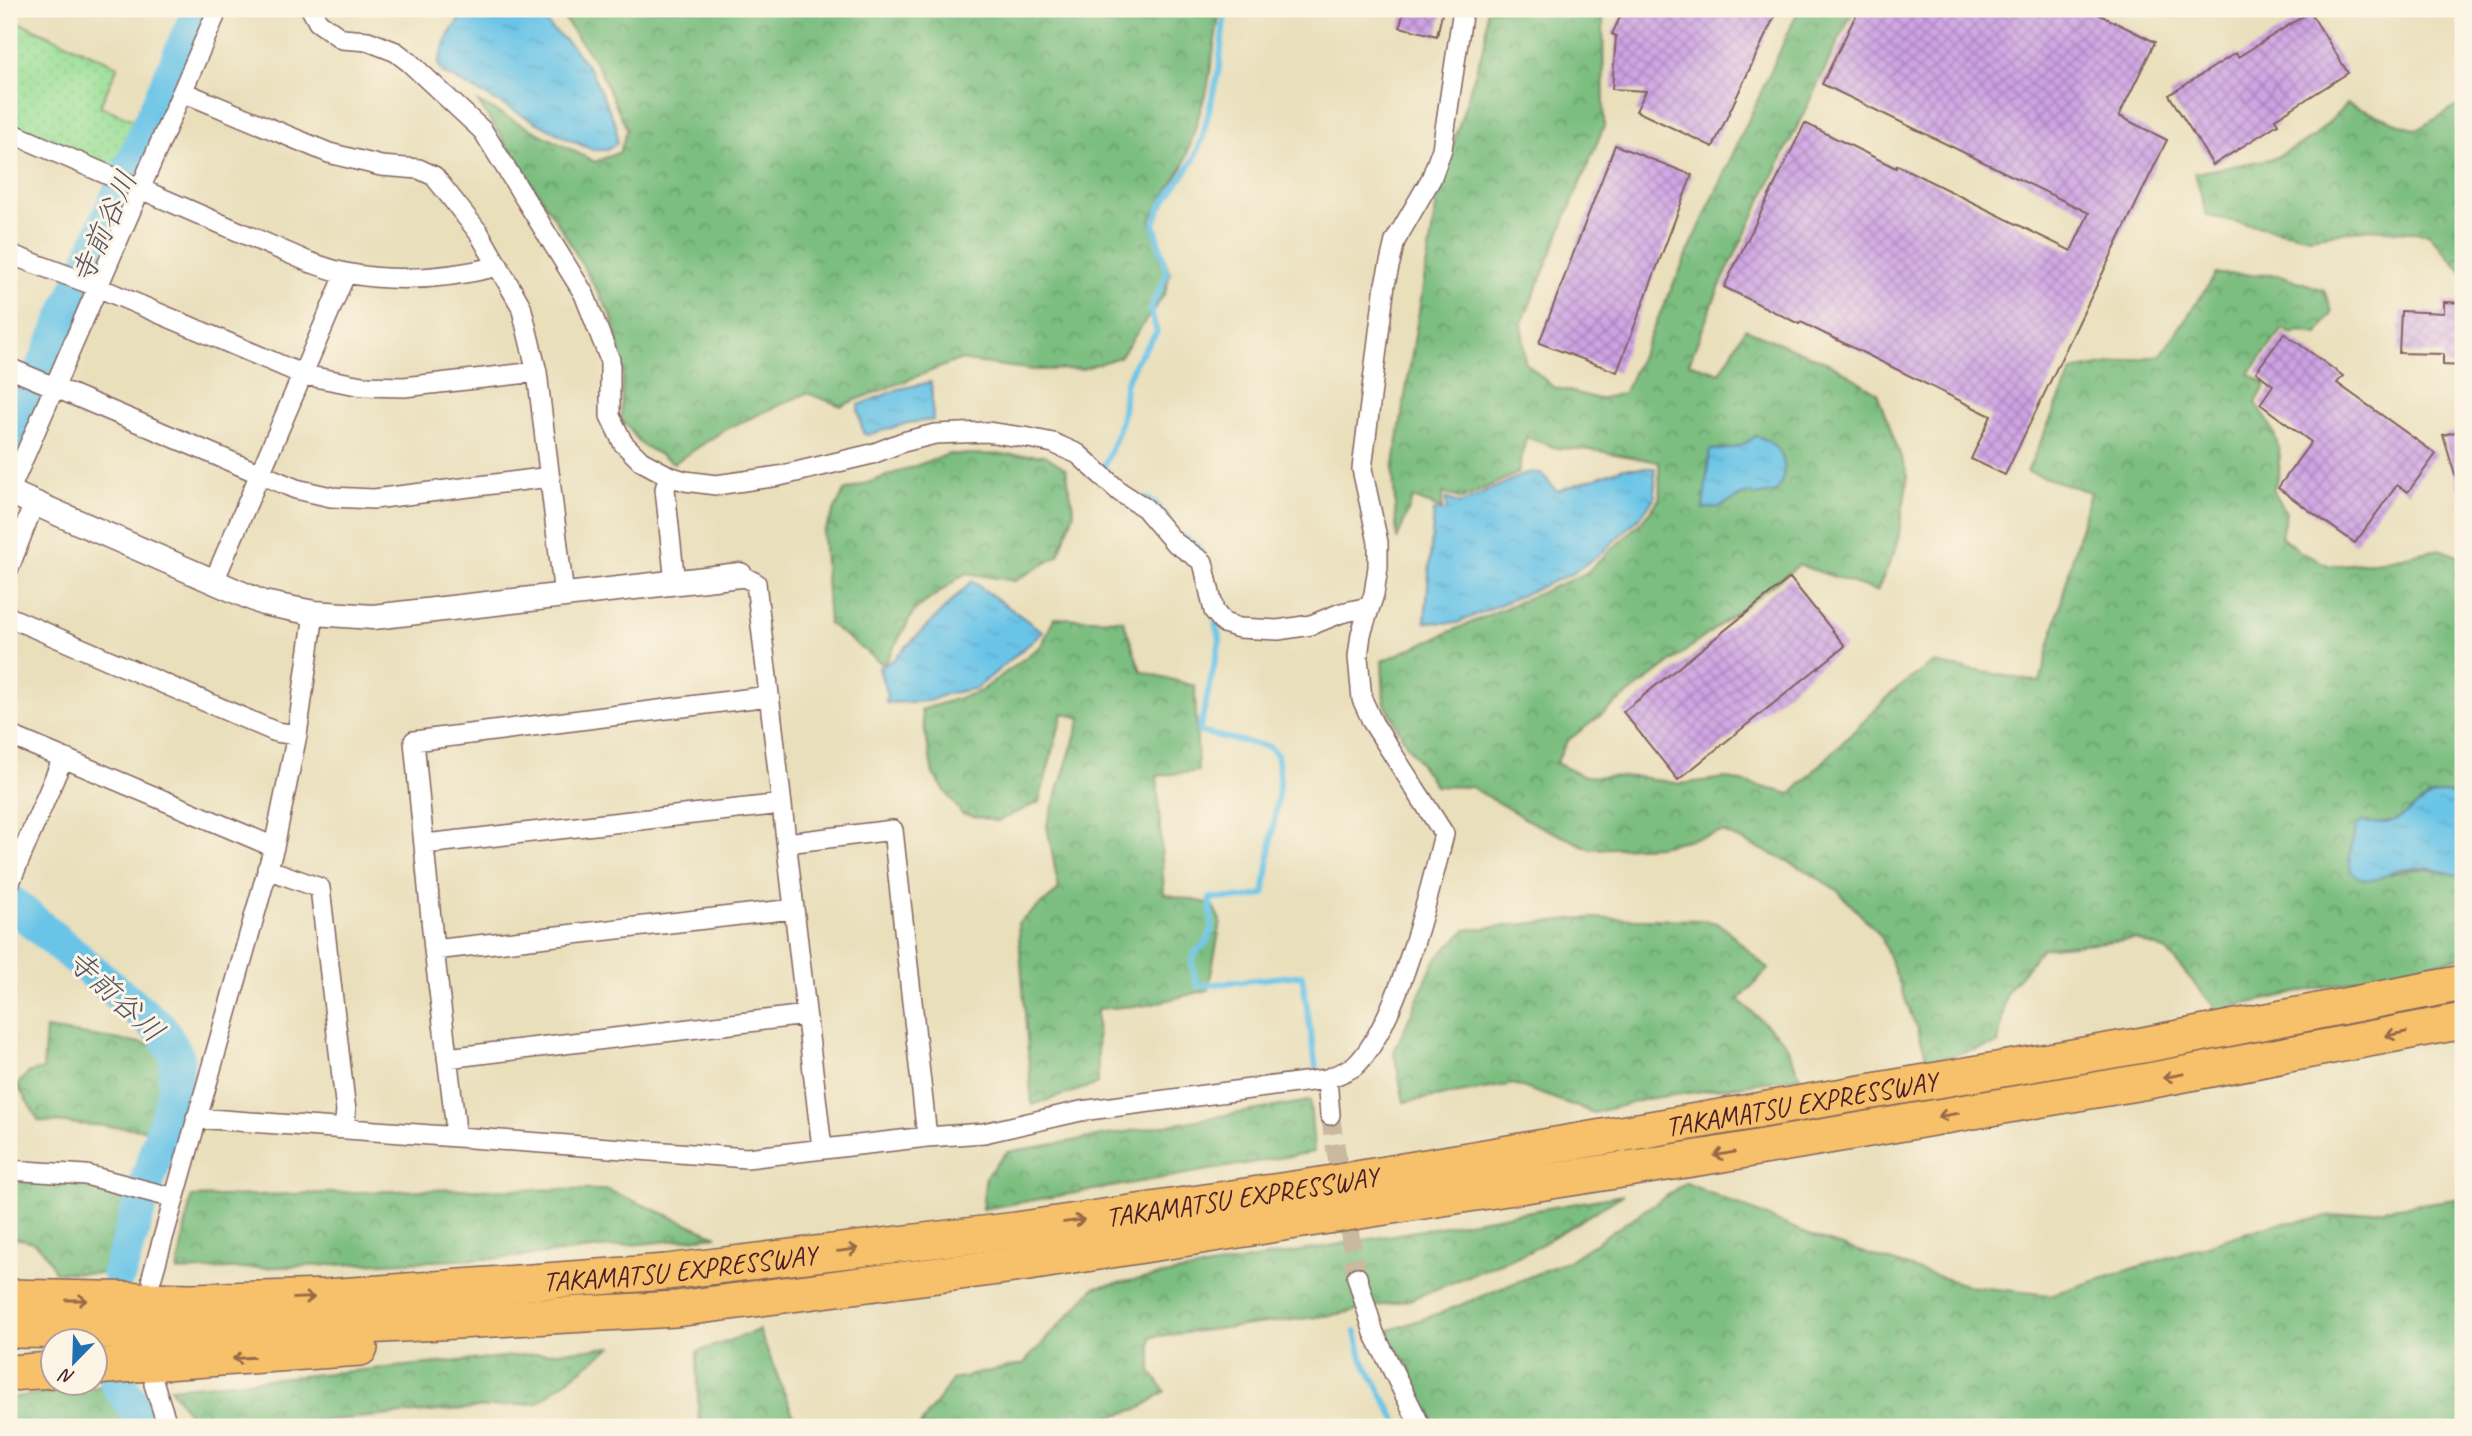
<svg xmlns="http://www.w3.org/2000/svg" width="2472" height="1436" font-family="Caveat,'Klee One',sans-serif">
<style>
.forest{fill:url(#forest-crowns);stroke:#626e56;stroke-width:2;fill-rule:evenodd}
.park{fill:url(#park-dots);stroke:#727f61;stroke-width:2}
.water{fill:url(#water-ripples);stroke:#5a7289;stroke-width:2}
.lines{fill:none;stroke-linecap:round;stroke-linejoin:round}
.stream{stroke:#69c4e7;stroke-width:6}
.river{stroke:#69c4e7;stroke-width:35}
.building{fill:url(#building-cross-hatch)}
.minor-tunnel{stroke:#c9b99e;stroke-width:19;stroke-dasharray:19 10;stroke-linecap:butt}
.minor-casing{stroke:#82625d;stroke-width:22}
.tertiary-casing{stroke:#82625d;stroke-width:27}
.motorway-casing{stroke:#82625d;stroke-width:38}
.minor{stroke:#fff;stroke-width:19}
.tertiary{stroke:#fff;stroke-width:24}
.motorway{stroke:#f6c16b;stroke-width:35}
.oneway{stroke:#976848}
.labels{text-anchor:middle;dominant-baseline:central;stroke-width:6;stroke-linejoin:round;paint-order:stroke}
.street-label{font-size:28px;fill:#4a1f2b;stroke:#fcf5e5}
.water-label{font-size:30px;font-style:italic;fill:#535163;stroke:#fcf5e5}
</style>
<defs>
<pattern id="forest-crowns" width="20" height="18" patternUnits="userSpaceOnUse" patternTransform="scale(1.75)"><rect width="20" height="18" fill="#7bbe80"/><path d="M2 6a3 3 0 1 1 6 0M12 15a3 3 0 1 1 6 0" fill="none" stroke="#679a69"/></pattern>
<pattern id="park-dots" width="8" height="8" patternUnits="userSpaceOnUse" patternTransform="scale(1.75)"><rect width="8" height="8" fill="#9adf97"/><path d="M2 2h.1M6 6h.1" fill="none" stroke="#86bf82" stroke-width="1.8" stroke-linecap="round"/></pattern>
<pattern id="water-ripples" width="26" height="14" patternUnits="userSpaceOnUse" patternTransform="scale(1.75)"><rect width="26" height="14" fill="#69c4e7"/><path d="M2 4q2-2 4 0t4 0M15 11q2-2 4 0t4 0" fill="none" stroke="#5da8c6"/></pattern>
<pattern id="building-cross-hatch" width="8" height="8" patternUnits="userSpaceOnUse" patternTransform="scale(1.75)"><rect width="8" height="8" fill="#cda2e4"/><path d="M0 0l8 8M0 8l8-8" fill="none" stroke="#a883b9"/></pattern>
</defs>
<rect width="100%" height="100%" fill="#fcf5e5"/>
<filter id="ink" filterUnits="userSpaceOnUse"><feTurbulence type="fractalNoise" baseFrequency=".0143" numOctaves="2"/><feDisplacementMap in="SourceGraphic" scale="14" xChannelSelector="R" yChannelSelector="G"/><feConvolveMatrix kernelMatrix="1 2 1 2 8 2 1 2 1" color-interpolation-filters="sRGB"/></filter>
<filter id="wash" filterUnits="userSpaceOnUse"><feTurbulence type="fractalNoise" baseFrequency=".00686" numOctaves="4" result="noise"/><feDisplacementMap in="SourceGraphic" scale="28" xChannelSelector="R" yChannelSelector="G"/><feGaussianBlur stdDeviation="1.57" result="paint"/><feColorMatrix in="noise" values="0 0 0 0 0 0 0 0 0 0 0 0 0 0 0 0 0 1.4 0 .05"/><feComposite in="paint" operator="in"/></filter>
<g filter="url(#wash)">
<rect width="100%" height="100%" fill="#e9dfbb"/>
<path class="forest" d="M557 9H1220L1208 85 1184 165 1150 220 1170 273 1165 293 1120 357 1082 369 1034 370 959 360 841 406 807 393 726 429 674 463 641 444 621 418 623 373 612 317 563 231 478 102 595 162 620 152 627 129 596 63Z
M1487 9H1603L1604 126 1522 323 1525 362 1553 387 1599 399 1624 393 1799 9H1854L1719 288 1689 363 1720 373 1745 329 1833 365 1877 393 1908 476 1897 546 1877 591 1799 565 1567 741 1556 763 1583 776 1641 777 1680 784 1725 778 1791 794 1897 688 1933 663 2040 682 2090 492 2027 472 2072 371 2161 355 2216 274 2280 275 2324 290 2332 313 2318 334 2298 331 2294 335 2283 329 2249 374 2266 384 2256 403C2275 428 2289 458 2273 489L2286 513 2281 536 2302 553 2330 566 2382 561 2439 549 2463 558V796C2418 788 2428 807 2395 821 2385 825 2372 823 2362 822L2390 875C2413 864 2439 871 2463 876V957L2217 1010 2167 951 2135 939 2042 948 2006 994 1998 1044 1929 1061 1881 936 1837 890 1796 865 1723 832 1659 846 1591 849 1533 823 1471 787 1435 786 1404 740 1384 702 1382 661 1586 573 1641 522 1660 499 1659 462 1593 450 1557 448 1526 437 1518 473 1462 499 1443 493 1442 509 1413 498 1397 540 1393 470 1439 189 1485 42ZM1756 436 1757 496 1748 493 1719 507 1710 450C1730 450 1741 448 1756 436Z
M2463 103V273L2428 233 2367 229 2310 237 2207 216 2195 173 2275 158 2314 137 2347 104 2416 130Z
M949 454 1045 455 1066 469 1074 513 1058 556 1015 581 966 573 915 610 884 665 829 624 823 534 844 491Z
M1054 618 1123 620 1141 671 1195 686 1198 771 1157 776 1164 894 1212 904 1221 922 1208 990 1148 1005 1097 1009 1098 1084 1032 1105 1018 923 1059 890 1047 825 1081 718 1063 713 1039 802 998 821 962 814 933 774 921 710 981 691 1042 645Z
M1582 918 1704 920 1720 924 1768 969 1739 1000 1785 1042 1800 1077 1647 1099 1594 1113 1514 1084 1404 1102 1394 1052 1435 960 1465 930Z
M46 1029 161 1046 170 1068 155 1130 39 1121 17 1085 28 1073 43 1069Z
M1310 1101 1314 1152 982 1209 986 1176 1007 1152Z
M9 1182H62L91 1188 126 1201 113 1274 55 1272C43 1247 38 1239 9 1238Z
M1686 1183 1820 1239 1969 1286 2050 1295 2270 1225 2463 1198V1427H1425L1409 1366 1384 1332 1443 1312 1568 1261Z
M462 1189 608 1190 717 1236 506 1258 177 1271 191 1197Z
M1623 1195 1530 1251 1409 1300 1333 1315 1151 1337V1372L1165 1391 1141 1408 1081 1425 1085 1427H919L953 1379 1023 1364 1095 1287Z
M759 1330 798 1427H699L697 1352Z
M611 1347 537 1403 281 1424 193 1419 170 1388Z
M101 1386 127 1427H9V1398Z"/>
<path class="park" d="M9 18 118 66 100 106 138 122 117 171 9 126Z"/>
<path class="water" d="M466 9H537L552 29 573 47 592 73 616 125 617 143 607 150H593L570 140 443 73 438 64 449 35Z
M931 382 933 420 908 423 867 435 863 433 858 409 859 405 899 389Z
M1756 436C1784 445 1792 467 1776 492L1757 496 1748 493 1719 507 1703 509 1710 450C1730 450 1741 448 1756 436Z
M1624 468H1655V497L1641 516 1600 554 1573 573 1457 623 1425 622 1434 510 1447 511 1446 498 1460 504 1527 473C1548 470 1544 481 1557 491Z
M972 581 1043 632 977 688 946 694 929 701 886 703 887 695 879 668 894 659Z
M2444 793 2463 796V876C2445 872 2421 865 2402 869 2379 874 2374 890 2351 872L2349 857 2356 826 2362 822C2372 823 2385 825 2395 820 2413 812 2424 796 2444 793Z"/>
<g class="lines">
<path class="stream" d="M1106 471 1103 469 1118 432 1123 412 1125 385 1136 361 1157 332 1150 310 1167 274 1154 223 1160 208 1193 161 1202 139 1219 69 1225 9
M1147 499 1156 504 1168 521
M1182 536 1197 546 1200 552
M1215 623 1220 640 1199 732 1269 747 1277 754 1280 780 1264 894 1245 898H1210L1212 929 1207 942 1195 953 1192 963 1197 986 1302 975 1316 1067
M1356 1332 1362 1358 1400 1427"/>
<path class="river" d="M9 446 200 9
M9 901 162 1030 177 1057 175 1091 119 1273
M117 1382 148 1427"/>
</g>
<g id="blocks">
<path class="building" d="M1404 9H1443L1437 36 1400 27Z
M1624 9H1778L1713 147 1636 111 1646 91 1612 89 1616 36 1612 34Z
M1859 9H2088L2155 42 2119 116 2167 140 2005 475 1971 459 1991 416 1801 322 1799 324 1724 287 1805 123 1896 168 1897 165 2071 251 2089 213 1822 84Z
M2310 12 2348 73 2275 119 2278 124 2213 165 2169 95 2236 53 2238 57Z
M1615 145 1692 175 1617 372 1539 343Z
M2444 302 2463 303V366L2443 365V354L2399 353 2401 311 2444 313Z
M2284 333 2343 376 2337 383 2436 454 2408 492 2397 485 2355 543 2278 488 2311 442 2260 404 2273 385 2256 372Z
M2463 430V488L2459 489 2443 435Z
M1790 578 1845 646 1678 780 1623 712Z"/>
</g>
</g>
<g filter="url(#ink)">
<use href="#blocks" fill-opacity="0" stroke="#82625d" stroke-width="2"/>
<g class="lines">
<path class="minor-tunnel" d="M1330 1115 1357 1277"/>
<defs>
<path id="minor" d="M311 9 318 22 342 39 368 41 396 52 409 62 483 131 584 294 610 360V416L623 443 641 461 669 476 685 481 716 485 779 476 872 454 903 442 935 434 987 432 1029 438 1053 443 1078 454 1120 492 1145 508 1174 542 1203 562 1214 611 1224 623 1239 628 1278 630 1311 625 1341 613 1369 607
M183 92 329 153 381 166 419 169 434 176 479 233 521 306 537 372 564 596
M9 132 309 262C321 266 334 271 346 273 396 283 450 278 499 266
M9 254 88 283 304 375 362 386 404 387 537 372
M9 368 296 489 331 497 374 499 550 477
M669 476 665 489 675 583
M9 492 218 9
M9 568 34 503
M740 575 756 583 822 1148
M214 581 346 273
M9 617 276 732 297 735
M9 735 274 847
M425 844 782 804
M267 869 320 888 346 1111 344 1129
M9 881 10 882 63 758
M434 950 793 909
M447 1058 806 1015
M1327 1079 1330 1115
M196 1118 747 1158 927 1137 893 830 787 843
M454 1137 455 1121 434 950 414 741 769 696
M927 1137 984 1133 1081 1111 1327 1079C1335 1075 1349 1071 1356 1065 1397 1025 1430 891 1444 834L1373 723 1362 699 1358 657 1361 634 1374 594 1378 567V542L1362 469 1385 284 1395 241 1431 179 1442 149 1463 9
M9 1170 86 1175 174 1198
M152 1277 274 847 297 735 314 613
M1357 1277 1374 1333 1421 1427
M154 1384 166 1421 171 1427"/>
<path id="tertiary" d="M9 492 263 603 314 613 373 617 740 575"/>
<g id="motorway">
<path id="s1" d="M9 1297 192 1301 326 1297 666 1272 1016 1230 1321 1185 2143 1045 2463 983"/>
<path d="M9 1330 188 1332 328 1328 676 1309 1022 1264 1711 1156 2148 1081 2463 1021"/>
<path d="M94 1367 360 1348"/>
<path d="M9 1373 52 1370"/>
</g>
</defs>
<use href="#minor" class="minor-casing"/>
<use href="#tertiary" class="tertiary-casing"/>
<use href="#motorway" class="motorway-casing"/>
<use href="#minor" class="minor"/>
<use href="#tertiary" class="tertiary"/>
<use href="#motorway" class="motorway"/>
</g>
<defs><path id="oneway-shaft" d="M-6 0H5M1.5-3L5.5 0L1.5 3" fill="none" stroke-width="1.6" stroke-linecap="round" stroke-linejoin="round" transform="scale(1.75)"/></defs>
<g class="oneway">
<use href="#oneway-shaft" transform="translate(2396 1034) rotate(169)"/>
<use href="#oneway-shaft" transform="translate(2173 1076) rotate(169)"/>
<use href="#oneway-shaft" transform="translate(1948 1115) rotate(170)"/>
<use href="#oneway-shaft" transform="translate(1724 1154) rotate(170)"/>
<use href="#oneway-shaft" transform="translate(1074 1221) rotate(-8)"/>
<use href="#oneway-shaft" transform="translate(848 1250) rotate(-7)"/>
<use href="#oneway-shaft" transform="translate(304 1298) rotate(-2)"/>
<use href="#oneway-shaft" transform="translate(77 1300)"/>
<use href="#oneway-shaft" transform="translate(243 1358) rotate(176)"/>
</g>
</g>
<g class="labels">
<g class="street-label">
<text stroke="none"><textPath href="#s1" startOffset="1806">TAKAMATSU EXPRESSWAY</textPath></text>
<text stroke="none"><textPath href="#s1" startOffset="1239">TAKAMATSU EXPRESSWAY</textPath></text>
<text stroke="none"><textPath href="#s1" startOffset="672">TAKAMATSU EXPRESSWAY</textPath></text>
</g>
<g class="water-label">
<text transform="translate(104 227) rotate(-66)">寺前谷川</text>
<text transform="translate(116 996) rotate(43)">寺前谷川</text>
</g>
</g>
<rect width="2472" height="1436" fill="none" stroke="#fcf5e5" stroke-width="35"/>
<g transform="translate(74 1362) rotate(203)"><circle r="33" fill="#fcf5e5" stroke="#b59f9b" stroke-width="2"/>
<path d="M0-5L12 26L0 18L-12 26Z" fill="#1f6fb2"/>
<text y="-10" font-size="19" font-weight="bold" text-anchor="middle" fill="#4a1f2b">N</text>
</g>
</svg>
